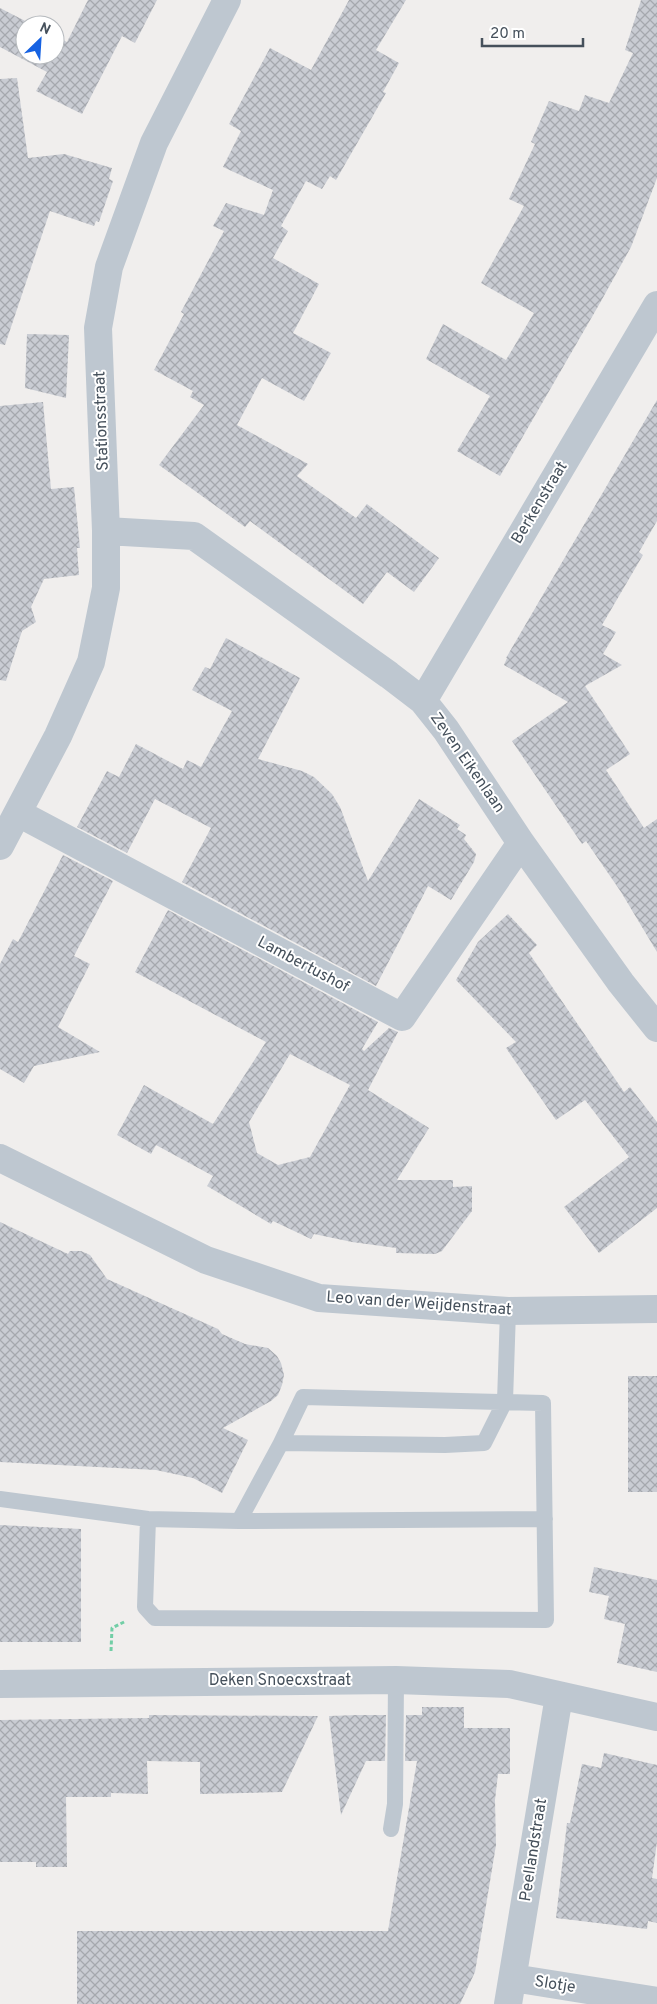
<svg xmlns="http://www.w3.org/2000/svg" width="657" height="2004" font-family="Overpass,sans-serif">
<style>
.building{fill:url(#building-cross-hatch);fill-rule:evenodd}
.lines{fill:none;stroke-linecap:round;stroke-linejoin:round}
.path{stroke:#72cea6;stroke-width:3;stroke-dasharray:4 2.5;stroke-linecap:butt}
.service{stroke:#bec7d0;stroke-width:16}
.minor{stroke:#bec7d0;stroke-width:28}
.labels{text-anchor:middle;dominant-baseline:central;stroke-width:4;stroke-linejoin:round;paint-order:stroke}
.street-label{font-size:16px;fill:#45505b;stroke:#fff}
</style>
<defs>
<pattern id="building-cross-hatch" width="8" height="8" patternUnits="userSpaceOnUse" patternTransform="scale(1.25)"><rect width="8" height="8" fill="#c9ccd3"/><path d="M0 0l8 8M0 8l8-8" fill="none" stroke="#a5a8ae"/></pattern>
</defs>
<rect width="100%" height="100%" fill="#f0eeed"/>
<path class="building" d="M88 0H157L135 43 122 36 82 114 36 91 47 72 0 47V8L33 25H25V55H55V36L67 42Z
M349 0H406L376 50 399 63 383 92 386 93 336 180 330 176 322 189 306 181 281 226 288 231 273 258 319 284 293 333 331 353 304 401 262 378 237 425 308 464 297 476 356 518 367 504 439 558 414 592 387 572 363 604 250 521 245 527 159 465 204 405 190 397 193 391 154 370 184 314 181 312 224 231 213 226 226 203 264 215 273 190 223 167 241 131 229 124 270 48 311 70Z
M641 0H657V178L631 247 600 303 500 476 457 451 490 396 426 359 443 324 506 360 534 313 481 283 524 206 509 199 535 144 531 142 549 101 579 111 585 95 609 103 633 53 625 50Z
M17 78 28 158 64 154 112 168 109 179 113 181 99 222 96 221 94 226 50 211 5 345 0 344V79Z
M27 334 69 335 66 398 25 388Z
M657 400V521L639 552 643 555 602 625 616 632 603 654 622 665 585 686 630 754 606 770 644 828 657 819V952L621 892 586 841 582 844 512 741 568 702 504 665 507 658H506Z
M43 402 51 489 74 487 80 548H77L79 575 44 579 31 607 36 622 22 631 6 681 0 680V406Z
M226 638 300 678 258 759 302 771 314 777 332 794 340 807 368 881 419 799 460 825 457 829 466 835 464 839 476 854 474 862 451 900 428 886 376 986 182 882 211 828 155 799 127 853 77 827 107 771 119 777 136 744 183 769 187 760 201 767 232 711 192 690 205 667 210 669Z
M63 855 113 881 74 956 90 964 58 1027 100 1052 34 1066 24 1083 0 1069V964L13 939 18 942Z
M168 910 378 1022 362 1049 364 1051 389 1028 398 1032 368 1090 429 1128 397 1180H453V1187L472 1186V1211L442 1251 435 1254 396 1253V1248L352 1242 314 1234 311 1239 273 1221 271 1224 207 1186 213 1176 156 1145 151 1154 117 1135 144 1085 213 1124 266 1042 135 972ZM290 1054 350 1085 310 1157 278 1165 257 1153 249 1122Z
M508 914 537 945 529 953 624 1092 630 1087 657 1122V1208L599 1253 564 1207 629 1157 585 1100 556 1120 506 1048 516 1042 456 980 478 942Z
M0 1222 68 1254 70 1251H81L90 1255 107 1279 218 1329 222 1334 245 1344 268 1348 277 1356 281 1363 284 1375 282 1385 278 1395 271 1401 223 1428 248 1440 222 1493 193 1478 156 1470 0 1462Z
M628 1376H657V1492H628Z
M0 1525 81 1529V1642H0Z
M594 1567 657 1580V1672L617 1663 625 1624 604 1619 609 1596 589 1592Z
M422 1707H464V1728H510V1774H498L495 1800 496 1845 475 1972 460 2004H77V1931H388L417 1761H405L406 1715H422Z
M149 1715 318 1716 282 1792 200 1794V1762L147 1761 148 1794 111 1793V1797H66L67 1867H36V1862H0V1720L149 1718Z
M357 1715H386L385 1761H366L341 1815 329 1716Z
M604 1753 657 1765V1842L652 1878 657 1879V1923L648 1921 647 1929 556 1918 567 1823H570L582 1764 601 1768Z"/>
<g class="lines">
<path class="path" d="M111 1651 112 1628 126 1621"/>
<path class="service" d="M0 1499 148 1519 239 1521 281 1443
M148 1519 145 1607 155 1618 546 1620 543 1403 303 1397 281 1443 445 1445 484 1443 505 1401 508 1311
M239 1521 545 1519
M391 1829 395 1804 396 1680"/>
<path class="minor" d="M106 531 194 536 389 675 423 701 446 730 521 843 621 983 657 1028
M423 701 657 305
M18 813 402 1017 521 843
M0 846 58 736 91 662 106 588V531L98 328 109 267 154 143 227 0
M0 1158 206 1260 319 1298 508 1311 657 1309
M0 1684 396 1680 509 1684 657 1717
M513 1978 657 2001
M508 2004 559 1696"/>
</g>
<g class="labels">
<g class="street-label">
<text transform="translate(102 421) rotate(-92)">Stationsstraat</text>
<text transform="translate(540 503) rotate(-59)">Berkenstraat</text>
<text transform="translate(467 763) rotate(55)">Zeven Eikenlaan</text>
<text transform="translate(303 965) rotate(28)">Lambertushof</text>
<text transform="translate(419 1304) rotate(4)">Leo van der Weijdenstraat</text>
<text x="280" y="1681">Deken Snoecxstraat</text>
<text transform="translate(534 1850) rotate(-81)">Peellandstraat</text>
<text transform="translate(555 1985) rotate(9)">Slotje</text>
</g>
</g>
<g transform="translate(40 40) rotate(25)"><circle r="24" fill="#ffffff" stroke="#b5b9bd"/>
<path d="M0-4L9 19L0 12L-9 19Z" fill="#1662e2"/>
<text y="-8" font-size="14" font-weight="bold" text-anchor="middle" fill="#45505b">N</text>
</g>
<path d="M482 38v8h101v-8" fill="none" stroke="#45505b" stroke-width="2.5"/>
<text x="490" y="38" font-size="15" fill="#45505b" stroke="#ffffff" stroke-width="4" paint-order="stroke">20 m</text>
</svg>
